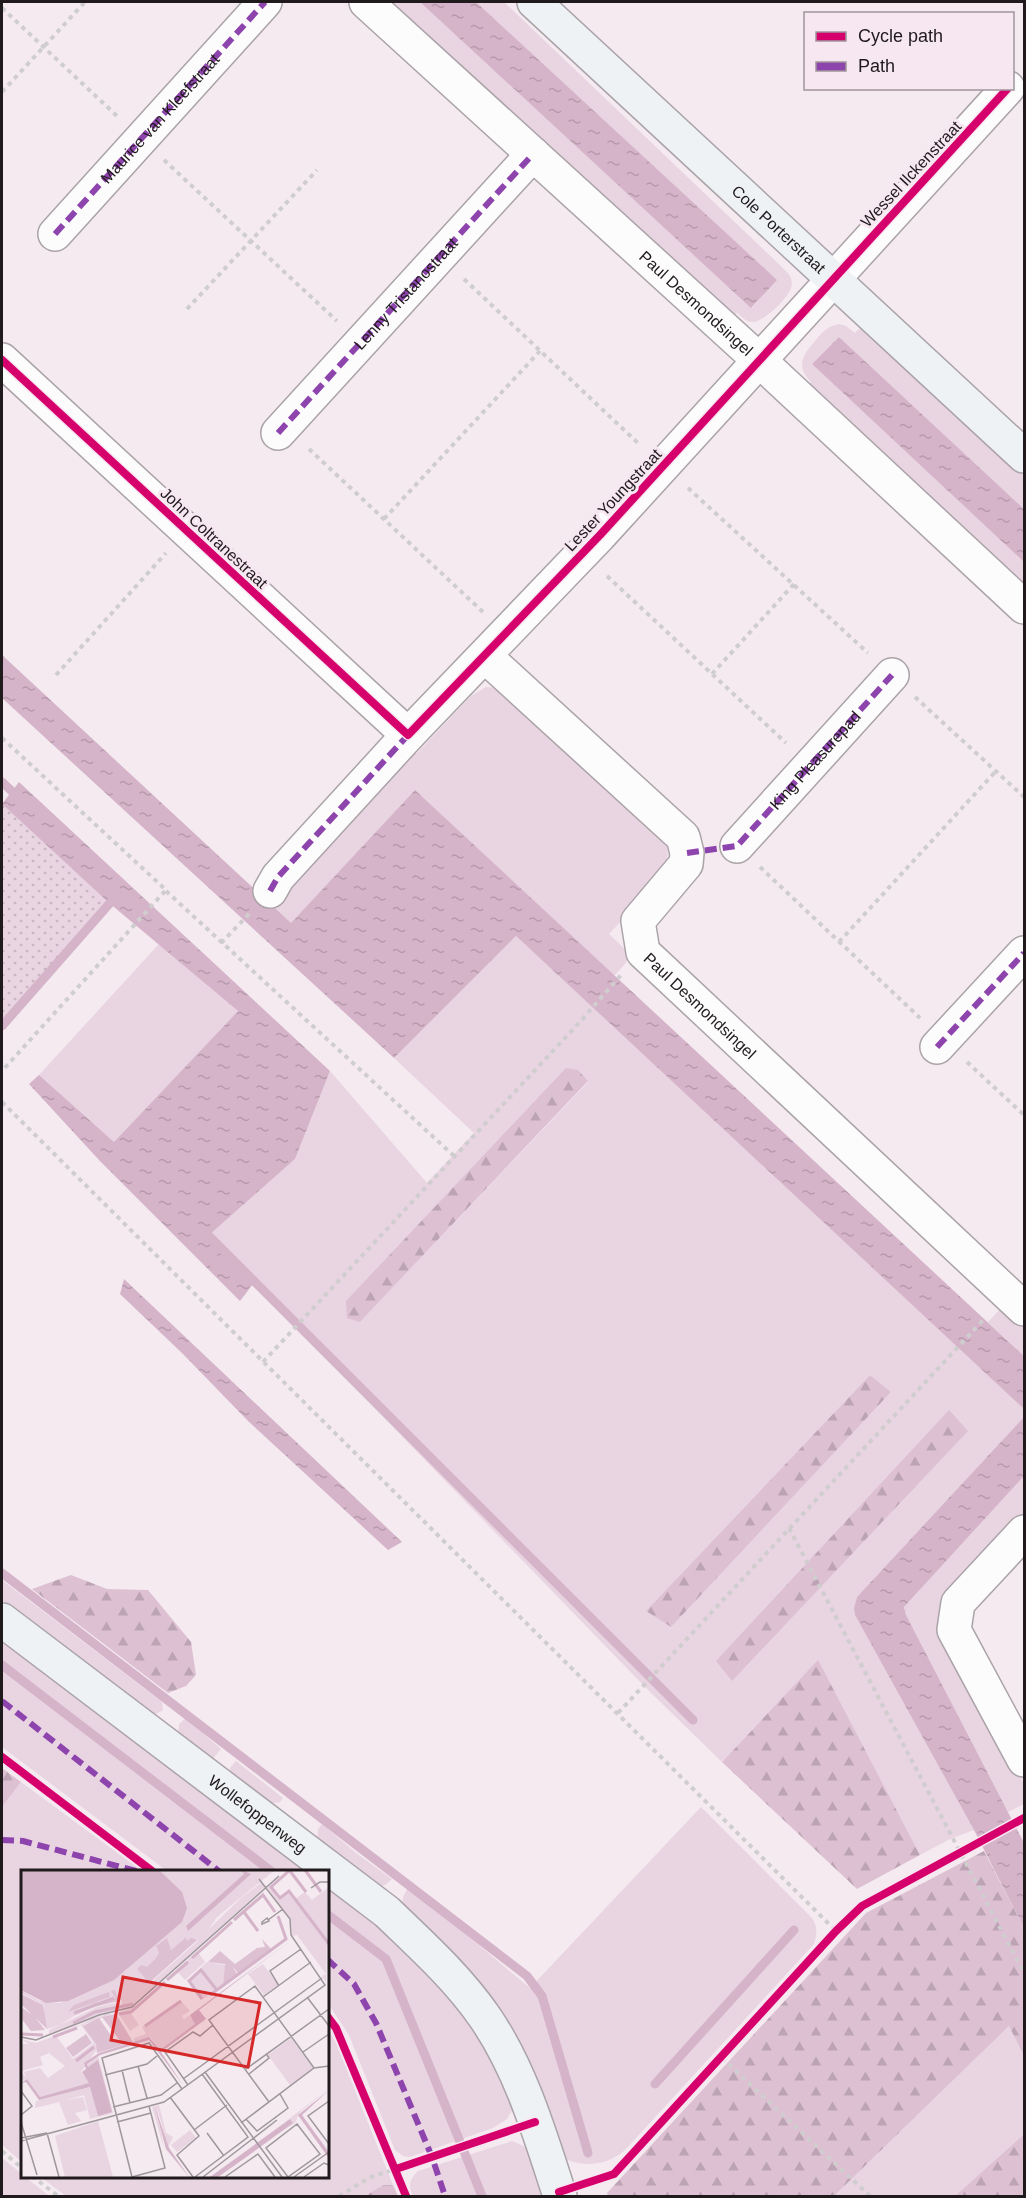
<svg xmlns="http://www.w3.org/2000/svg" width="1026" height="2198" font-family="Helvetica,sans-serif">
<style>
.green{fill:#e9d4e1;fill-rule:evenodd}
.forest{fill:url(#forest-firs)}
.park{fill:url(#park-dots)}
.water{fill:url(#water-ripples)}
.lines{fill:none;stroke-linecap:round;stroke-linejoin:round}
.stream{stroke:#d5b3c9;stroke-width:9}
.street-casing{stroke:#aaa3a7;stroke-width:36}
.secondary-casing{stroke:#aaa3a7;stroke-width:36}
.path{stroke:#d0cdcf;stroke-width:4;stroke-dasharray:4.5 4.5;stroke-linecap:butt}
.street{stroke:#fdfcfd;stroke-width:33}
.secondary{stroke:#eef2f4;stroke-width:33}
.quiet{stroke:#8e44ad;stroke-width:6;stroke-dasharray:12 6;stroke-linecap:butt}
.cycleway-casing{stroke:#f7e7f1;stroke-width:11}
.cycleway{stroke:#d6006c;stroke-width:8}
.labels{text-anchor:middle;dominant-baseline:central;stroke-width:6;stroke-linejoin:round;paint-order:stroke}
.street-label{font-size:16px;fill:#201a1d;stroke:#f7e7f1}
.inset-river{fill:none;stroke:#d5b3c9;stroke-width:3}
.inset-road{fill:none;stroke:#9f979c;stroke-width:1.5}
.view{fill:#d62828;fill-opacity:0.15;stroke:#d62828;stroke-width:3}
.inset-edge{fill:none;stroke:#201a1d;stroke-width:3}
</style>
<defs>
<pattern id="forest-firs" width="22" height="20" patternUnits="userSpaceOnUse" patternTransform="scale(1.5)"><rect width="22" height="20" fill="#ddc0d2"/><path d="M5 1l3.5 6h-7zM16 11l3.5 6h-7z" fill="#bda4b4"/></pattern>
<pattern id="park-dots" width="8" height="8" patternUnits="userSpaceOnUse" patternTransform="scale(1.5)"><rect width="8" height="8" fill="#e9d4e1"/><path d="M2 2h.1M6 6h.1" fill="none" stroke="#c8b5c1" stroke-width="1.8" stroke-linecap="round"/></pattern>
<pattern id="water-ripples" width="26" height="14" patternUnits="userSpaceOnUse" patternTransform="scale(1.5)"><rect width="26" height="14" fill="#d5b3c9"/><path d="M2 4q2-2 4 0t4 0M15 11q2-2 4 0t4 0" fill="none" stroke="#b799ac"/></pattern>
</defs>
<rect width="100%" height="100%" fill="#f4eaf0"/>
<path class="green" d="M384 2H420L752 308 776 280 476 2H504L786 271C791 276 793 281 791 288 788 298 764 322 753 322 746 322 742 317 737 313L729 321Z
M840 324 846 326 855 333 862 326 1024 476V509L839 337 812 364 1024 562V595L803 390 811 382C795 366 803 354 816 340 823 331 828 326 840 324Z
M486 687 497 688 666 839C669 853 668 863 663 876L609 934 632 956 614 976 415 790 291 924 267 902 408 752 417 753 471 696Z
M516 936 1024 1409V1417L857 1597 854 1608 855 1615 974 1830 950 1839 920 1855 818 1661 722 1762 645 1687 208 1236 295 1159 330 1071 427 1183 474 1133 394 1058ZM578 1070 588 1082 360 1322ZM870 1375 891 1392 671 1627 646 1611Z
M159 944 238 1011 114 1142 39 1075Z
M1006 1303 1024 1320V1356L988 1322Z
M1024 1476V1519L943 1636 947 1652 1006 1764 1016 1767 1024 1784V1804L1008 1812 906 1615 904 1607Z
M2 1580 162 1702 163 1710C156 1715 152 1715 144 1711L2 1600Z
M2 1636 311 1871H167L2 1747Z
M186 1718 221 1749 211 1761 178 1736 179 1724Z
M236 1761 283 1798 280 1802 267 1804 230 1775V1768Z
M21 1782 142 1871H22V2162L2 2145V1807Z
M701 1807 812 1918C818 1927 817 1934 814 1944L625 2150C607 2166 582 2168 561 2157L404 1910C401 1900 403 1895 409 1887L530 1988Z
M322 1824 356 1853 392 1879 385 1885 375 1888 317 1844 318 1829Z
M327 1884 407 1949 455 2004 482 2041 514 2107 507 2119 493 2128 410 2157 403 2156 395 2150 349 2035 327 2002Z
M1009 2026 1024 2056V2134L955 2196H838L835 2195Z
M327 2027 336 2043 393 2185H383L365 2196H66L39 2176H327Z
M512 2141 528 2148 545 2196H413C408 2185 409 2180 418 2171Z
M2 2158 49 2196H2Z"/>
<path class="forest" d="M566 1068 578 1070 588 1081 360 1322 347 1318 346 1301Z
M870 1375 891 1392 671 1627 646 1611Z
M949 1410 968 1431 732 1681 716 1661Z
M71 1575 107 1589 148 1590 191 1642 196 1675 186 1686 168 1693 32 1589Z
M818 1660 920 1855 857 1889 722 1762Z
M2 1768 21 1782 2 1807Z
M984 1851 1024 1928V2056L1009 2026 836 2194 838 2196H608L607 2193 866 1913Z
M1024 2134V2196H955Z
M383 2185H393L398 2196H365Z"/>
<path class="park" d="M2 804 108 902 2 1024Z"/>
<path class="water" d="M420 2H476L777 280 751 308Z
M839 337 1024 509V562L812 364Z
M2 655 291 923 415 790 1024 1356V1409L516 936 394 1058 2 698Z
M19 782 330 1071 295 1159 208 1236 253 1284 240 1301 99 1160 29 1084 39 1075 114 1142 238 1011 108 902 2 804Z
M124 1279 402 1542 388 1550 248 1421 183 1354 120 1294Z
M1024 1417V1476L904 1607 906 1615 1024 1843V1928L974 1830 855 1615 854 1608 857 1597Z"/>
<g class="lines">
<path class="stream" d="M2 782 19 798
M2 1026 117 895
M202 1229 693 1720
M2 1573 527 1976 542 1996 588 2153
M2 1665 271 1871
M327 1914 386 1959 482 2196
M655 2084 794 1930"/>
<defs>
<g id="street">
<path id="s1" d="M366 2 760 361 1024 607"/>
<path id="s2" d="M55 234 265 2"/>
<path d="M2 360 408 735"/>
<path id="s3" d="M278 433 533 154"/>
<path id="s4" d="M485 656 683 837 687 853 686 864 638 921 643 952 1024 1309"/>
<path id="s5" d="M737 846 892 675"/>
<path d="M270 891 278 877 408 735 600 535 1008 88"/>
<path d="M937 1047 1024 953"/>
<path d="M1024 1532 958 1603 954 1630 1024 1760"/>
</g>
<g id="secondary">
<path id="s6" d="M534 2 1024 456"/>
<path id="s7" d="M2 1620 387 1912C421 1945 456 1976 484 2016 521 2069 540 2135 560 2196"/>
</g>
</defs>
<use href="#street" class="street-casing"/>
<use href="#secondary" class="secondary-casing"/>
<path class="path" d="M2 8 117 116
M2 92 85 2
M164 160 337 321
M464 279 640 445
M187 309 317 170
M309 449 483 612
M688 488 868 653
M384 519 540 351
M607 576 786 743
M712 674 794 584
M56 675 166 553
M915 697 1024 797
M2 738 166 890 2 1071
M760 867 920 1018
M166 891 454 1156
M839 942 996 771
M221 943 249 914
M967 1062 1024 1115
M2 1102 836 1931
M263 1362 579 1023 621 975
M789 1528 1024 1973
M618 1713 985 1318
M722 2058 870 2196
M2 2151 22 2168
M32 2176 58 2196
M339 2196 371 2177 396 2169"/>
<use href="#street" class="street"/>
<use href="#secondary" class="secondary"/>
<path class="quiet" d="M55 234 265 2
M278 433 533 154
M687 853 737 846 892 675
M270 891 278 877 408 735
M937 1047 1024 953
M2 1701 219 1871
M2 1840 23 1841 136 1871
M327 1959 354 1984 376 2023 432 2157 445 2196"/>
<defs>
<path id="cycleway" d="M2 360 408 735 600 535 1008 88
M2 1757 152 1871
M327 2016 336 2028 406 2196
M396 2169 535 2122
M559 2192 614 2174 836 1931 862 1906 1024 1818"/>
</defs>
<use href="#cycleway" class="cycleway-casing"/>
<use href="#cycleway" class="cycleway"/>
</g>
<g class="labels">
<g class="street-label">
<text stroke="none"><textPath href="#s2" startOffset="156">Maurice van Kleefstraat</textPath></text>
<text transform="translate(911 174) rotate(-47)">Wessel Ilckenstraat</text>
<text stroke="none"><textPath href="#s6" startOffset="334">Cole Porterstraat</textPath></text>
<text stroke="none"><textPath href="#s3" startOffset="189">Lenny Tristanostraat</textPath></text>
<text stroke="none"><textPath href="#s1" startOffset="447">Paul Desmondsingel</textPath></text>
<text transform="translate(613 500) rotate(-47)">Lester Youngstraat</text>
<text transform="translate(214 538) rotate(43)">John Coltranestraat</text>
<text stroke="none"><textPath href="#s5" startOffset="116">King Pleasurepad</textPath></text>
<text stroke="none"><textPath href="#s4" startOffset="480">Paul Desmondsingel</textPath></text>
<text stroke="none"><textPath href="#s7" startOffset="321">Wollefoppenweg</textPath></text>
</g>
</g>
<g transform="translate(21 1870)">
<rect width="308" height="308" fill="#f4eaf0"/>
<path d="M238 10 240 12 227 19 192 51 195 49 187 60 220 28 240 13 244 17 113 135 101 139V131L94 126 73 133 39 155 76 137 98 132 100 139 28 165V160L39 155 26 159 22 147 23 135 0 123V120L19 131 39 133 104 101 149 59ZM187 60 170 77 119 122 128 113 116 99 120 95 126 98 134 89 138 83 135 77 143 70 150 80 163 68 177 70ZM255 12 250 17 258 29 268 21 274 29 284 22 291 30 307 18 305 112 301 106 305 104 276 65 271 66 270 51 247 18ZM176 81 184 92 164 110 155 100ZM186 92 204 95 202 115 189 124 175 104 168 110 172 119 167 110ZM242 94 257 115 243 125 227 104ZM160 131 169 141 161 146 163 149 169 145 175 154 139 180 129 167 113 172V168L125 164 121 157ZM116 135 109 142 118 155 109 161 97 143ZM94 143 62 155 75 174 76 179 60 202 69 213 19 227 6 209 0 211V203L5 207 3 202 19 198 27 208 44 196 28 183 19 187 22 195 0 201V174H8L0 169 15 173 44 162 36 167 52 189 73 173 60 155 46 163V161L81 145ZM77 186 92 243 69 249 63 225 45 230 62 227 66 240 54 243 60 251 47 255 38 232 14 238 15 231 70 217 77 246V191L67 197 66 194ZM307 219 279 242 274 253 252 267 272 253 269 249 241 270ZM138 235 145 263 152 267 147 277 136 237 143 278 131 237ZM169 260 175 268 156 282 150 275Z" fill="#e9d4e1" fill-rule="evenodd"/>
<path d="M166 66 176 70 128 113 116 99 120 95 126 97 134 89 138 83 135 76 146 68 150 80ZM241 69 250 79 217 103 211 96 216 104 202 115 204 94 187 92 199 81 214 94 236 78 244 77ZM94 120 98 131 72 137 53 146 73 133 94 128 90 121ZM88 122 89 127 47 142 53 135ZM0 124 22 135 26 159 0 134ZM0 137 13 146 24 160 10 161 0 148ZM95 144 112 172 76 183 75 174 62 156 78 148 95 173 100 172 81 147ZM65 164 71 173 52 187 45 178Z" fill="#ddc0d2"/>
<path d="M136 0H254L166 71ZM175 104 189 124 182 129 168 111ZM270 168 292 198 269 215 247 185ZM77 251 92 307H44L34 266Z" fill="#e9d4e1"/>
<path d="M0 0H138L161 22 166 38 161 52 93 110 47 131 25 133 0 120ZM221 0 230 4 167 61 165 56 223 4ZM269 71 178 140 185 149 140 182 162 215 128 170 79 185 66 194 67 197 77 190 91 242 77 246 69 217 18 230 5 212 0 213 6 209 19 227 68 213 61 202 65 199 63 193 78 183 128 167 139 180 174 154 169 145ZM307 221 281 245 307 281V287L277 245ZM134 237 148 278 168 307 145 279ZM269 249 272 253 224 288 197 307H189Z" fill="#d5b3c9"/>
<path class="inset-river" d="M269 0 250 17 259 28 268 21 308 74M284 0 300 22M269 1 285 22M223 42 237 61M213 50 242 25 254 42M171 88 211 52M146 110 167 92M189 125 265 69 257 46M181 129 168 111 180 100 195 119M53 143 93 128M98 144 110 142 144 112M52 153 74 142 112 134M124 156 160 131M0 164 22 165M32 167 56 158M55 191 73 177"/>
<path class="inset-road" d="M290 18 299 12H308M246 48 248 51 241 54V52ZM247 50 262 39M258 116 249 101 280 79M242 127 290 92M286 127 308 156M0 167 15 170 78 145 111 137 258 6M282 182 308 164M117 196 126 228M225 199 308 139M101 200 109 233M184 202 261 307M228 204 248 188 246 185M84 205 126 194 136 186M162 209 301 108M167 215 144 182 172 162 179 166 192 155M0 221 11 236 0 245M149 227 178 266 156 285 172 307M308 231 287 246 308 274M248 232 188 150 234 116 293 198M92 237 140 225 156 213M225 249 236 261 267 238 259 224M0 252 16 305M96 252 130 243M220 253 293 198 308 196M276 254 299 284 267 307 245 278ZM173 260 206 235M26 263 38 307M186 263 203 286M0 268 26 263M0 271 143 232 304 115 270 65 269 49 238 9M111 307 81 188 128 173 161 219M111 307 144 298 128 236M174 307 227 267 181 204M182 307 256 250M204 307 237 284 254 307M273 307 308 282M283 307 303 293 308 295"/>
<path class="view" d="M102 107 239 133 227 197 90 170Z"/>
<rect width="308" height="308" class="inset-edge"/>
</g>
<rect width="1026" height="2198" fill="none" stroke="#201a1d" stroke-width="6"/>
<rect x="804" y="12" width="210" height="78" fill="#f7e7f1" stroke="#a1959c" stroke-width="1.5"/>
<rect x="816" y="32" width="30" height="9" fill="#d6006c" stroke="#a1959c" stroke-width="1.5"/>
<text x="858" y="42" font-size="18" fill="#201a1d">Cycle path</text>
<rect x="816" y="62" width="30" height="9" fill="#8e44ad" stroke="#a1959c" stroke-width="1.5"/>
<text x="858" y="72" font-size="18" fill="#201a1d">Path</text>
</svg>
